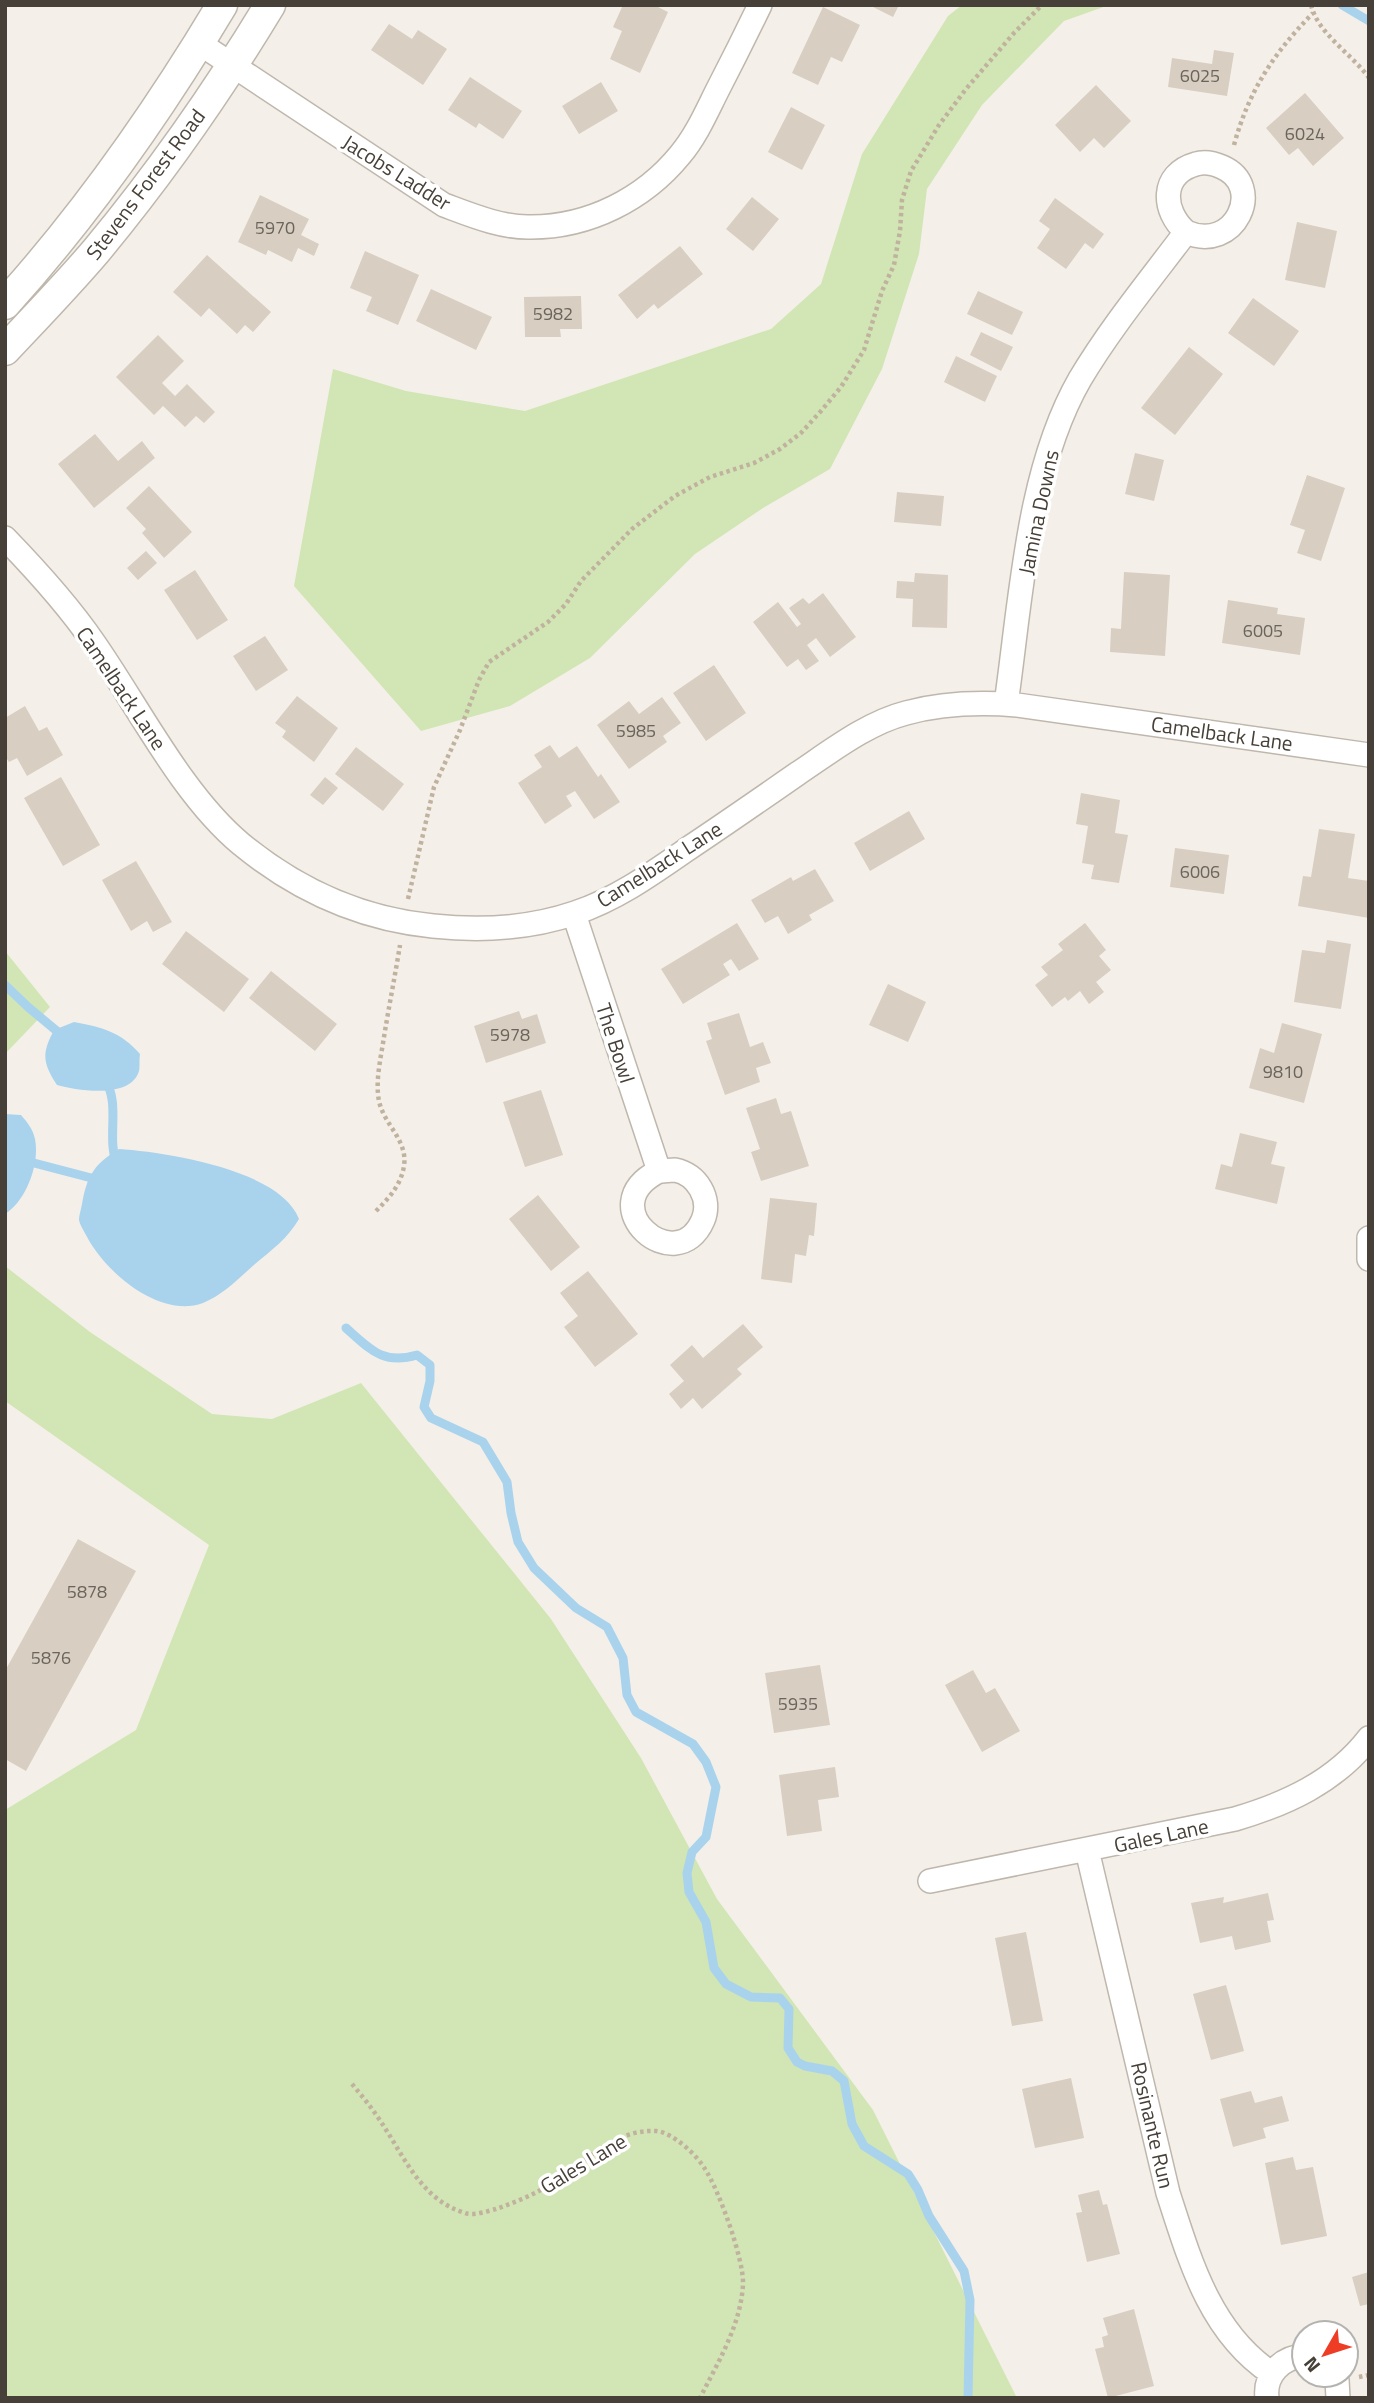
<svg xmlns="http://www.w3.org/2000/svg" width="1374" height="2403" font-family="'Titillium Web',sans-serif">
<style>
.green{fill:#d1e6b4}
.water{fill:#a9d3ed}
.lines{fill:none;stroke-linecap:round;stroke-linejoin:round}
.stream{stroke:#a9d3ed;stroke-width:9}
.building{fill:#d8cec2}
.minor-casing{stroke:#bfb7ac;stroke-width:26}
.tertiary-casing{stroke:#bfb7ac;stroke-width:33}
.path{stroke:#c0b29e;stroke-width:4.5;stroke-dasharray:3.5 3.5;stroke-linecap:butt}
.minor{stroke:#fff;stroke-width:23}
.tertiary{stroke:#fff;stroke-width:30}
.labels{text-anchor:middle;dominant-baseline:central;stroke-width:7;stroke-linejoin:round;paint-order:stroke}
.number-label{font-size:18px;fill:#6b645a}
.street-label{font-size:21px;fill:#474038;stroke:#fff}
</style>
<rect width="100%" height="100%" fill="#f4f0e9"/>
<path class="green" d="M962 5H1109L1064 21 982 105 927 189 919 254 882 369 830 469 763 508 695 554 590 658 510 706 421 731 294 586 333 369 406 391 525 411 771 329 821 284 862 154 948 16Z
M5 951 50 1007 5 1054Z
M5 1266 90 1332 212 1414 272 1419 361 1383 551 1619 641 1758 717 1899 873 2110 1017 2398H5V1810L136 1730 209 1545 5 1401Z"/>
<path class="water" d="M74 1022C102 1027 121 1032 140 1054 139 1060 140 1066 139 1071 131 1099 78 1091 57 1085 42 1062 42 1053 54 1030Z
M5 1114 21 1115C27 1122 33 1129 35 1139 40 1164 26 1201 5 1214Z
M119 1149C166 1152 281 1170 299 1219 288 1238 272 1250 255 1264 239 1278 223 1295 203 1303 159 1319 104 1271 86 1235 84 1231 80 1225 79 1220 79 1216 81 1209 82 1204 87 1176 94 1164 119 1149Z"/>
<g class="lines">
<path class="stream" d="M1342 5 1369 21
M5 985 28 1007 64 1037
M105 1080C121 1104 106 1138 117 1164
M5 1161 34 1163 99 1180
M346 1328C371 1350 383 1365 417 1355L430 1365V1381L424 1407 431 1418 483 1442 507 1482 511 1513 518 1542 534 1568 576 1608 607 1627 623 1658 627 1695 636 1712 693 1744 706 1762 716 1787 706 1837 692 1852 687 1873 689 1892 706 1922 714 1968 726 1984 751 1997 780 1998 789 2009 788 2048 797 2062 805 2066 832 2071 844 2081 852 2124 864 2146 908 2174 918 2190 929 2216 964 2271 970 2300 968 2398"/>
</g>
<path class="building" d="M623 5H654L668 12 640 73 610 59 622 31 613 27Z
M869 5H899L893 17Z
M823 7 860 25 842 62 831 57 818 85 792 73Z
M389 24 412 39 418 30 447 49 423 85 371 50Z
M1214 50 1234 53 1227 96 1168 87 1172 58 1212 64Z
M470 77 522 111 503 139 479 123 476 128 448 110Z
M601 82 618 111 579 134 562 106Z
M1096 85 1131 121 1104 148 1094 138 1080 152 1055 125Z
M1305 93 1344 138 1313 166 1298 148 1289 155 1266 128Z
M791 107 825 125 802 170 768 152Z
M260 195 309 219 301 235 319 244 314 256 298 248 292 262 268 250 266 255 238 242Z
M752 197 779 219 753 251 726 229Z
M1055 198 1104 234 1093 249 1085 243 1066 269 1037 248 1050 229 1039 221Z
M1297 222 1337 231 1325 288 1285 280Z
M680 246 703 274 658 309 654 304 637 319 618 295Z
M365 251 419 275 398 325 366 311 372 297 350 288Z
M207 255 271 312 253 332 245 325 237 334 209 308 201 317 173 292Z
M431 289 492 317 476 350 416 321Z
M978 291 1023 312 1012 335 967 314Z
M581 296 582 329H560L561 337H525L524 297Z
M1253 298 1299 331 1274 366 1228 333Z
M981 332 1013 347 1001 371 970 355Z
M158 335 184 361 162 383 175 396 187 384 215 412 204 423 196 416 185 427 163 406 154 415 116 377Z
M1189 347 1223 374 1175 435 1141 408Z
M956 356 997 376 985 402 944 382Z
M95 434 118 461 142 441 155 458 94 508 58 464Z
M1135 453 1164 460 1154 501 1125 494Z
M1307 475 1345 488 1321 561 1297 553 1305 530 1290 525Z
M149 486 192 532 164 558 142 533 146 529 126 508Z
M897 492 944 496 941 526 894 522Z
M146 551 157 563 138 580 127 568Z
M195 570 228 620 197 640 164 590Z
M1124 572 1170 575 1165 656 1110 652 1111 628 1121 629Z
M915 573 948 575 947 628 912 627 913 599 896 598 897 581 914 582Z
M823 593 856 637 830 657 816 638 807 645 819 661 806 670 798 659 787 667 753 622 778 602 797 627 801 624 789 608 803 598 809 604Z
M1228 600 1278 608 1277 614 1305 618 1300 655 1222 643Z
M265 636 288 670 256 691 233 656Z
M714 665 746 713 706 741 673 693Z
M297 696 338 728 314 762 282 737 286 731 275 723Z
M662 697 681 723 663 736 667 742 629 769 597 725 629 701 639 714Z
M25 706 39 731 47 727 63 755 27 776 17 758 9 762 5 756V718Z
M550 745 559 758 577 746 598 777 601 774 620 802 594 819 575 791 566 796 572 806 545 824 518 783 542 767 534 755Z
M356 747 404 784 383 811 335 774Z
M61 777 100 845 63 866 24 798Z
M325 777 338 788 323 805 310 795Z
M1081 793 1120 800 1115 833 1128 835 1119 883 1091 879 1094 865 1082 863 1088 826 1076 824Z
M909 811 925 839 870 871 854 843Z
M1319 829 1355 834 1348 878 1369 881V918L1298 906 1303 876 1311 877Z
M1175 848 1229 855 1224 894 1170 887Z
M136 861 172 922 153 932 147 921 131 931 102 880Z
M815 869 834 901 809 915 812 920 788 934 778 916 765 923 751 900 791 877 793 881Z
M737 923 759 959 739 971 731 959 723 964 730 975 683 1004 661 969Z
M1085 923 1106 950 1099 956 1111 970 1096 982 1104 992 1089 1004 1080 991 1068 1001 1065 997 1052 1007 1035 985 1048 975 1041 967 1063 950 1058 944Z
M186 931 249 979 224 1012 162 964Z
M1327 940 1351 944 1341 1009 1294 1002 1302 950 1325 953Z
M271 971 337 1024 315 1051 249 998Z
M888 984 926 1002 908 1042 869 1025Z
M519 1011 522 1019 537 1014 546 1043 486 1063 474 1026Z
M739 1013 750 1047 763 1042 771 1063 756 1068 760 1082 725 1095 706 1041 712 1039 707 1023Z
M1282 1023 1322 1034 1304 1103 1249 1088 1260 1048 1274 1053Z
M541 1090 563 1155 525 1167 503 1102Z
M776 1098 781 1114 791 1111 809 1166 761 1181 751 1152 760 1149 746 1108Z
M1240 1133 1277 1142 1271 1164 1285 1167 1277 1204 1215 1189 1221 1164 1232 1167Z
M538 1195 580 1247 551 1271 509 1219Z
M770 1198 817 1203 814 1236 809 1235 806 1256 795 1254 792 1283 761 1279Z
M588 1271 638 1334 595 1367 564 1327 578 1316 560 1293Z
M743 1324 763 1347 737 1369 742 1374 702 1409 693 1398 681 1409 669 1394 684 1381 670 1365 692 1345 703 1358Z
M78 1539 136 1571 26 1771 5 1759V1671Z
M820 1665 830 1725 774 1733 765 1673Z
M973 1670 986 1693 995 1688 1020 1731 982 1752 945 1685Z
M835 1767 839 1797 818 1800 822 1831 787 1836 779 1775Z
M1268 1893 1274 1920 1267 1921 1271 1942 1235 1950 1232 1936 1200 1943 1191 1903 1224 1897 1223 1903Z
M1026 1932 1043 2021 1012 2026 995 1938Z
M1226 1985 1244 2051 1211 2060 1193 1994Z
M1071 2078 1084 2138 1035 2148 1022 2089Z
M1251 2091 1255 2103 1282 2096 1289 2121 1263 2128 1266 2138 1233 2147 1220 2099Z
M1293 2157 1296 2170 1313 2167 1327 2236 1281 2245 1265 2163Z
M1099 2190 1103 2205 1107 2204 1120 2254 1087 2262 1076 2213 1082 2212 1078 2195Z
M1369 2272V2304L1360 2306 1352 2277Z
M1134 2309 1154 2386 1108 2398 1095 2349 1104 2347 1102 2337 1108 2335 1103 2318Z"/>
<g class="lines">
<defs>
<path id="minor" d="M199 43 444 205C471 215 502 228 531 227 589 227 644 199 680 155 696 136 706 113 717 91 732 62 746 34 760 5
M5 538C37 571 68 605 94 643 138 706 182 795 241 844 297 890 361 919 433 926 480 931 531 928 575 913 617 899 653 873 689 848 725 824 761 799 797 774 830 752 867 723 906 713 943 703 979 702 1017 705L1369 755
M1006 704C1021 600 1027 471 1080 379 1111 327 1150 280 1186 232 1162 211 1160 174 1196 164 1205 161 1213 163 1222 167 1266 186 1235 254 1186 232
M574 914 659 1171C664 1171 670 1170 675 1170 697 1174 712 1199 703 1220 677 1281 589 1206 659 1171
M1369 1238V1259
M1087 1850 1168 2193C1190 2261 1210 2332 1271 2373
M930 1881 1235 1819C1286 1804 1335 1782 1369 1738
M1334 2375 1337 2380 1338 2398
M1267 2398C1264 2375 1282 2357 1304 2356"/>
<path id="tertiary" d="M5 304C88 212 158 112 222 5
M5 350C36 317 67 285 96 251 160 174 218 91 270 5"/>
</defs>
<use href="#minor" class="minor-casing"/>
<use href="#tertiary" class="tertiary-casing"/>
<path class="path" d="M1311 5C1318 34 1352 54 1369 78
M1234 145C1249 90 1274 53 1313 13
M408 899 434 787 460 730 479 680 489 662 548 622 566 604 581 581 632 529 675 496 710 477 754 463 780 449 801 433 821 411 841 387 864 350 882 291 894 265 900 231 902 200 911 171 939 125 966 89 1014 33 1042 5
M376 1211C389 1198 401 1185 404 1166 408 1140 384 1125 379 1101 375 1081 381 1057 384 1037 389 1006 395 976 400 945
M352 2084C362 2096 372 2108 381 2122 404 2156 421 2200 465 2213 473 2216 488 2211 496 2209 516 2202 536 2194 554 2182 586 2162 614 2129 656 2131 672 2132 697 2155 705 2169 719 2190 744 2260 743 2284 741 2325 718 2362 700 2398
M1359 2377 1369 2375"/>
<use href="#minor" class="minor"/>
<use href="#tertiary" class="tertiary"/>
</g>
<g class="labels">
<g class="number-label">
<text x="1200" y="75">6025</text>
<text x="1305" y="133">6024</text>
<text x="275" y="227">5970</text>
<text x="553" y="313">5982</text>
<text x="1263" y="630">6005</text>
<text x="636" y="730">5985</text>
<text x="1200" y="871">6006</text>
<text x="510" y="1034">5978</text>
<text x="1283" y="1071">9810</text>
<text x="87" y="1591">5878</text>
<text x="51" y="1657">5876</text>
<text x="798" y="1703">5935</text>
</g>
<g class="street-label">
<text transform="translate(397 172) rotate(32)">Jacobs Ladder</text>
<text transform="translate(145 184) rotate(-53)">Stevens Forest Road</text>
<text transform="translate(1038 512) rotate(-78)">Jamina Downs</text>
<text transform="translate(122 688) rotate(56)">Camelback Lane</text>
<text transform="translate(1222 733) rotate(8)">Camelback Lane</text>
<text transform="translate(659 864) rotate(-32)">Camelback Lane</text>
<text transform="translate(616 1043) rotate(72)">The Bowl</text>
<text transform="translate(1161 1835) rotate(-12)">Gales Lane</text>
<text transform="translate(1153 2125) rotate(77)">Rosinante Run</text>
<text transform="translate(583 2163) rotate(-31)">Gales Lane</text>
</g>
</g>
<rect width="1374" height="2403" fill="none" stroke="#474038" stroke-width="14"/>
<g transform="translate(1325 2354) rotate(231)"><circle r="33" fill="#ffffff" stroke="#b5b3af" stroke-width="2"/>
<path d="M0-5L12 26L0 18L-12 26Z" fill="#ef3c24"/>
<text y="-10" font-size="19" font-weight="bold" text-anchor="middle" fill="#474038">N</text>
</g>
</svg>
